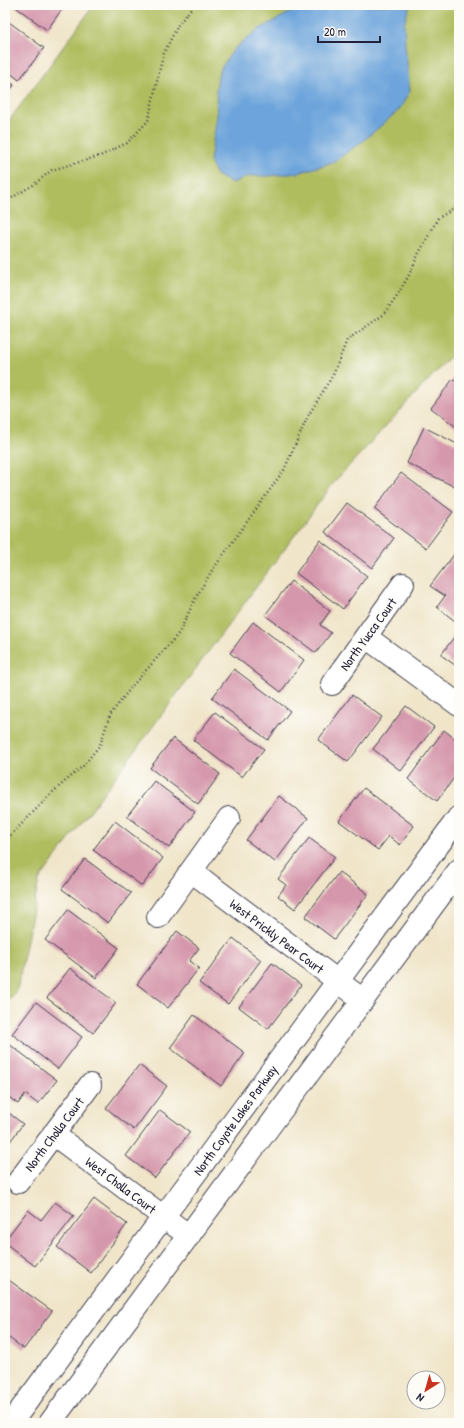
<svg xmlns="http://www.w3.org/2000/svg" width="464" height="1428" font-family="'Patrick Hand',sans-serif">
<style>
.green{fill:#b0bd5f;stroke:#69704d}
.water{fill:#6da4db;stroke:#48638b}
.building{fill:#d597ac}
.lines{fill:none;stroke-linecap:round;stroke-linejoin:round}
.street-casing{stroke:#413f50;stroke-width:24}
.secondary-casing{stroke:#413f50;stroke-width:24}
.path{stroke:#413f50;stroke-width:2.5;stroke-dasharray:1 3;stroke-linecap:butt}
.street{stroke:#fff;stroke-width:22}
.secondary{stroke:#fff;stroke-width:22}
.labels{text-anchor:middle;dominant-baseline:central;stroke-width:4;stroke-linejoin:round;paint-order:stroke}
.street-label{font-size:13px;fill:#22223b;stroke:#fdfcf7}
</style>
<rect width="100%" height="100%" fill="#fdfcf7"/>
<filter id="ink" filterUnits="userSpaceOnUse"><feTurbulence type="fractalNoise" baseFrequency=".025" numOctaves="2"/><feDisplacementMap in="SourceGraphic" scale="8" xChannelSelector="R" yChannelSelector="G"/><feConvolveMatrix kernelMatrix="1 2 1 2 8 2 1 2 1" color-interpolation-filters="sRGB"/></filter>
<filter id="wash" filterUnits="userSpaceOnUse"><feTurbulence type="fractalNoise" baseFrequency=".012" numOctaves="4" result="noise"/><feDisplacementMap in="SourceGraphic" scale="16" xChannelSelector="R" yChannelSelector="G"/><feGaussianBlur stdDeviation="0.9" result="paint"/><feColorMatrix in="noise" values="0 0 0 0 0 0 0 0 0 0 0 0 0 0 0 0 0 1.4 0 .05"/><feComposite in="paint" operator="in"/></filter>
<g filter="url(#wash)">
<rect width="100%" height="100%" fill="#f0e5c9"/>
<path class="green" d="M94 5H459V347L335 481 39 880 17 990 5 1006V126Z"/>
<path class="water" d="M304 5H410L404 23 405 45 410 91 399 110 363 141 333 162 298 173 268 176H249L232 183 216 175 210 161 217 116 216 90 219 71 234 49 256 31Z"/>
<g id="blocks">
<path class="building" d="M13 5H65L47 30Z
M5 19 44 48 19 80 5 69Z
M5 78 14 85 5 97Z
M453 379 459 384V429L431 408Z
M424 427 459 445V489L407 463Z
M401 473 453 512 426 548 374 509Z
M347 503 394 538 372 568 325 532Z
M320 540 367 576 343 609 296 573Z
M459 548V616L455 621 437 607 445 596 430 586Z
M291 581 330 611 320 625 331 633 316 653 265 615Z
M253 622 304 660 281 692 230 653Z
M459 630V668L441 655Z
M234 669 290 711 268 740 212 698Z
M352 695 382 717 348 762 318 740Z
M406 706 434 727 401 771 373 749Z
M215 712 264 749 242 777 193 740Z
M444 730 459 742V771L437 801 408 779Z
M173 738 220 774 198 804 150 768Z
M154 781 195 812 169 848 127 816Z
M364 788 414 826 400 845 389 836 378 850 339 821Z
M279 796 308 818 275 862 246 840Z
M115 821 163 858 142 886 93 850Z
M309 838 335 857 295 909 278 896 286 885 278 879Z
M85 859 131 893 108 923 62 889Z
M339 872 368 894 334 939 305 917Z
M68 910 119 948 96 978 45 940Z
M177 931 199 948 189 961 199 968 168 1008 137 984Z
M233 938 261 960 228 1004 199 983Z
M272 963 301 985 268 1029 239 1007Z
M70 968 116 1003 93 1033 47 998Z
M36 1002 82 1037 58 1069 12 1034Z
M194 1015 245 1053 221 1086 170 1048Z
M5 1041 57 1080 38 1104 25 1094 18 1104 5 1094Z
M139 1065 167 1086 134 1130 106 1108Z
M5 1110 23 1124 5 1148Z
M160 1110 190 1132 155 1178 126 1156Z
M94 1199 127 1224 91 1273 57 1247Z
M55 1202 74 1216 35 1266 5 1243V1240L28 1210 41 1220Z
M6 1278 52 1311 24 1349 5 1335V1280Z"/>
</g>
</g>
<g filter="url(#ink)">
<use href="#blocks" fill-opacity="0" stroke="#413f50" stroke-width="1"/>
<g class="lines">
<defs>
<path id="street" d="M366 637 459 705
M332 684 403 584
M191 871 363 1000
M158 917 229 818
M53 1134 189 1236
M18 1182 90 1085"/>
<path id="secondary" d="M11 1423 459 817
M50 1423 459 870"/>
</defs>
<use href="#street" class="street-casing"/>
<use href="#secondary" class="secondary-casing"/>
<path class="path" d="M5 202 33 185 52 170 100 156 127 143 148 121 163 55 178 25 194 5
M5 841 54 791 83 766 100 745 110 715 133 685 179 633 195 599 211 572 284 470 308 416 333 375 347 340 383 315 398 294 409 275 418 255 438 218 459 206"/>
<use href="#street" class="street"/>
<use href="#secondary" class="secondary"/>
</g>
</g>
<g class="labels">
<g class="street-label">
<text transform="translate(368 634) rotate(-54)">North Yucca Court</text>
<text transform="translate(277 936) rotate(37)">West Prickly Pear Court</text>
<text transform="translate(235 1120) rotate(-54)">North Coyote Lakes Parkway</text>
<text transform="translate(54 1134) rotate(-53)">North Cholla Court</text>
<text transform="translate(121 1185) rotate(37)">West Cholla Court</text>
</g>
</g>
<rect width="464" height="1428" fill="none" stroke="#fdfcf7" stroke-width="20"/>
<g transform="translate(426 1390) rotate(217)"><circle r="19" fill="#fdfcf7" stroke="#a5a5ac"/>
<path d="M0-3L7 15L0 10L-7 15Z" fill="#c8321e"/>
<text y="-6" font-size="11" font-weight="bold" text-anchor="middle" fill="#22223b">N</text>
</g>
<path d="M318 36v6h62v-6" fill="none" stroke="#22223b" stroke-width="2"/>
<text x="324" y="36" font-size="12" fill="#22223b" stroke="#fdfcf7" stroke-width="3" paint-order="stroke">20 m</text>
</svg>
